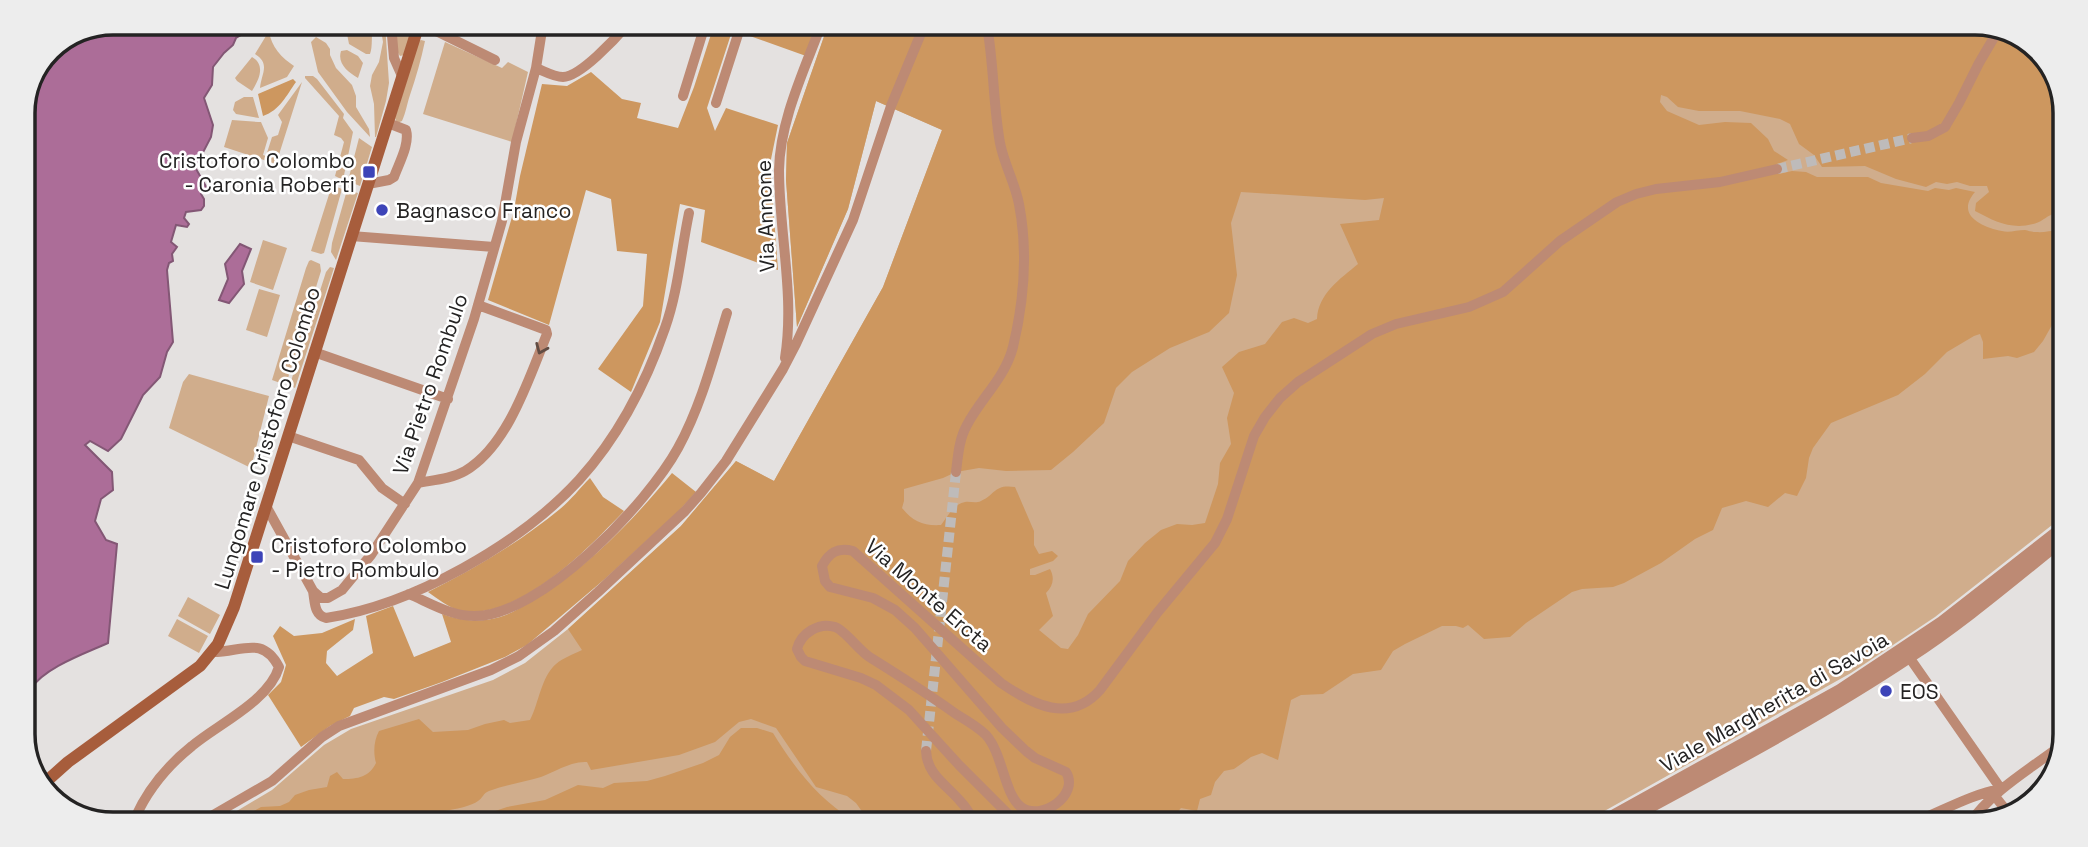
<svg xmlns="http://www.w3.org/2000/svg" width="2088" height="847" font-family="'Space Grotesk',sans-serif">
<style>
.green{fill:#d0ad8c}
.forest{fill:#cd975f;fill-rule:evenodd}
.water{fill:#ac6d98;stroke:#835775;stroke-width:2}
.lines{fill:none;stroke-linecap:round;stroke-linejoin:round}
.minor-tunnel{stroke:#bebbba;stroke-width:10;stroke-dasharray:10 5;stroke-linecap:butt}
.minor{stroke:#bd8a74;stroke-width:10}
.tertiary{stroke:#bd8a74;stroke-width:12}
.secondary{stroke:#a75d3c;stroke-width:12}
.oneway{stroke:#614c43}
.poi-dot{fill:#3d44b8;stroke:#fff;stroke-width:2.5}
.labels{text-anchor:middle;dominant-baseline:central;stroke-width:5;stroke-linejoin:round;paint-order:stroke}
.poi-label{font-size:21px;fill:#242323;stroke:#fff;text-anchor:start}
.street-label{font-size:21px;fill:#242323;stroke:#fff}
.rim{fill:none;stroke:#242323;stroke-width:3.5}
</style>
<rect width="100%" height="100%" fill="#e4e1e0"/>
<path class="green" d="M345 24H373C371 33 373 47 370 54H366L349 44Z
M380 24H385L389 83 386 101 376 137H375L374 104 370 86 372 75 379 62 383 42Z
M395 24H413L404 55 400 56 397 51Z
M828 25 2009 29 2047 58 2065 106 2061 518 1935 617 1851 673 1583 823 225 818 272 790 324 745 351 729 493 680 525 663 568 629 681 526 736 461 774 481 883 287 942 130 876 101 848 209 797 327 786 180 787 143Z
M269 31C271 47 282 58 294 66L287 77 260 88C261 74 271 64 255 54Z
M316 37 326 43 330 49V55L336 68 352 85 356 96V107L369 129 370 137 347 112 318 72 311 42Z
M421 40 425 41C421 60 416 77 410 95 407 104 406 112 402 121L397 123 395 118 419 41Z
M445 42 502 68 508 62 528 72 512 142 423 114Z
M347 50 358 56 363 63 358 78C348 72 337 64 341 51Z
M252 57C266 65 259 80 252 91L237 81 235 78Z
M305 76H313L317 79 344 114 343 118 353 132 343 180 335 176 344 142 341 138 334 135 339 116 305 78Z
M302 82 276 164 224 147 232 120 258 122H261L268 138 263 155 266 156 272 137 278 135 282 122 278 115Z
M244 97H253L259 118 236 114 233 110 235 102Z
M359 138 372 147 360 186 350 182 349 177Z
M332 185 342 189 326 246 324 253 321 254 311 251Z
M347 190 358 193 336 260 331 252 332 243Z
M263 240 287 248 273 290 250 282Z
M311 260 320 264 321 271 288 378 283 384 272 380 306 268 309 261Z
M330 267 334 268 295 388 291 386 292 378 326 272Z
M259 289 280 295 267 337 246 330Z
M189 374 269 396 251 468 169 428 183 382Z
M188 597 220 615 210 634 178 616Z
M177 619 208 636 199 653 168 636Z"/>
<path class="forest" d="M714 25H734L707 108 715 131 726 108 778 125 770 164 778 270 701 242 705 210 680 204 660 322 631 392 598 369 643 306 647 254 617 251 611 199 586 190 549 325 488 300 514 210 520 176 542 84 567 86 591 72 622 99 641 103 637 118 678 128 694 87Z
M750 25H815L806 56 747 35Z
M828 25 2009 29 2047 58 2065 106 2064 213C2047 212 2046 221 2033 224 2011 230 1994 221 1975 211L1976 203 1989 192 1987 186H1970L1957 182 1947 184 1936 182 1926 187 1896 179 1865 166 1822 167 1814 155 1799 144 1790 124 1780 119 1740 111H1699L1678 107 1667 97 1661 95 1660 102 1667 111 1699 125 1725 122 1751 123 1768 139 1774 151 1788 160 1777 164 1779 174 1792 171 1806 172 1817 177H1868L1881 183 1928 191 1935 188 1949 190 1956 188 1975 192C1955 215 1982 227 2002 231 2009 233 2017 230 2025 230 2029 231 2032 232 2036 232 2046 233 2054 229 2064 231L2063 321 2052 325 2043 341 2034 352 2017 358 2008 356 1983 359V342L1980 334 1974 336 1947 352 1925 374 1898 395 1831 423 1813 448 1809 458 1806 478 1797 496 1785 493 1768 507 1746 501 1722 508 1713 530 1695 539 1661 563 1624 583 1613 587 1582 589 1572 592 1526 623 1510 637 1484 639 1468 625 1463 628 1456 626H1442L1405 644 1393 651 1381 670 1353 674 1323 694 1301 695 1291 700 1278 760 1262 753 1251 757 1234 769 1224 771 1215 782 1211 795 1200 799 1197 811 1181 808 1175 815 1174 821 868 820 856 803 847 796 816 787 776 728 751 719 739 722 715 742 679 755 591 770 587 762C571 761 555 772 541 777 524 782 506 785 489 791 483 793 483 798 478 801 461 814 378 818 357 813L290 818H236L247 815 261 807 280 806 289 802 295 795 309 790 327 787 330 776 337 772 343 779C358 779 369 777 376 763 373 752 374 740 379 731L419 719 433 732 468 730 485 724 504 720 510 723 530 720C539 703 541 677 556 664 563 658 574 654 582 650L568 629 681 526 736 461 774 481 883 287 942 130 876 101 848 209 797 327 786 180 787 143ZM1241 192 1365 200 1384 198 1379 220 1340 224 1358 264C1340 279 1318 294 1317 319L1308 323 1294 318 1282 322 1265 344 1239 352 1222 367 1234 393 1227 418 1231 444 1220 463 1218 484 1205 523 1192 525 1177 524 1161 530 1145 543 1128 561 1120 581 1088 614 1078 635 1068 649 1061 648 1039 630 1053 616 1046 593C1053 586 1055 578 1050 569L1035 575H1030V569L1053 561 1058 556 1052 551 1039 554 1034 545V531L1015 487C994 484 996 494 981 501 975 504 970 501 965 502 954 504 947 517 941 525 924 526 913 522 902 508L904 501V489L943 478 956 472 979 468 1006 471 1051 470 1073 452 1104 423 1116 388 1132 372 1170 348 1209 332 1229 313 1237 275 1231 223Z
M293 79 296 82C286 96 280 110 263 116L258 94Z
M672 473 696 492 678 512 606 578 527 645 505 657 442 682 394 699 384 697 354 708 350 716 330 726 301 747 268 695 281 682 286 665 273 636 280 626 294 636 322 633 355 619 353 630 327 651 326 663 337 676 373 653 366 616 393 606 414 657 451 642 442 614C461 621 480 623 500 617 516 612 529 602 543 594 594 561 634 519 672 473Z
M590 478 603 497 624 511C588 549 518 621 461 611 449 608 438 599 428 592 474 569 520 542 560 509 571 500 580 488 590 478Z
M741 728H757L773 733C794 767 818 799 853 820L472 819 507 807 545 800 578 785 603 788 614 783 647 781 665 776 703 763 719 755 730 737Z"/>
<path class="water" d="M113 23H224L222 31 238 23H249L251 29 236 38 233 45 224 53 213 67 212 85 204 98 213 125 211 137 198 162 195 164V167L208 190 203 191 201 194 204 199V206L201 210 186 212 184 218 189 224 187 227 176 225 171 242 177 247 172 254 173 261 169 263 167 270 173 342 167 352 160 377 143 395 121 439 108 451 90 441 85 445 112 472 113 490 101 499 95 521 106 540 117 544 108 643C86 653 43 668 31 689 27 697 26 708 23 716V107L49 49Z
M240 244 251 249 242 271 244 284 229 303 219 300 228 279 225 264Z"/>
<g class="lines">
<path class="minor-tunnel" d="M1777 169 1912 138
M926 751 956 472"/>
<path class="minor" d="M391 24 394 58 402 76
M422 24 495 60
M536 68C544 71 554 77 563 77 580 77 616 38 627 25
M683 96 705 25
M716 103 741 25
M1912 138 1928 136 1945 127 1959 103 1979 63 1999 29
M368 184 389 180 394 177C399 163 410 144 406 130L388 123
M351 236 494 247
M314 352 448 399
M785 358C795 296 779 232 779 170 780 120 804 71 821 25
M288 436 359 460 382 488 405 504
M956 472C958 456 959 439 967 425 981 398 1005 378 1013 347 1024 301 1028 251 1019 204 1015 183 1004 164 1000 143 993 104 994 65 987 26
M418 483C434 480 451 479 465 471 508 446 529 378 547 334L546 330 478 305
M266 506 313 591 321 598H328L342 590 371 555 418 483 474 319 502 221 516 142 536 68 543 24
M313 591C315 602 314 615 326 618 413 605 520 544 579 480 619 436 646 383 665 328 678 292 681 251 689 213
M409 594C430 603 451 616 474 616 540 617 648 503 678 448 701 406 713 359 727 313
M1909 657 2001 789
M926 751C927 775 947 785 961 802 966 807 970 814 974 821
M1994 795 2009 814
M135 818C148 789 167 766 192 746 218 724 269 701 279 667 262 635 242 652 213 652
M208 818 272 781 322 737 339 726 491 670 519 656 554 631 598 592 685 511 701 493 726 461 783 369 796 344 853 220 891 106 924 26
M1015 821 959 765 909 710 876 685 861 678 805 661 801 657 797 649C801 633 819 622 835 627 845 630 859 651 871 658 900 676 928 694 956 714 966 720 978 727 986 735 1003 754 1004 794 1021 807 1041 822 1080 795 1066 772L1035 758 1026 751 1002 728 915 628 895 610 873 598 830 587 825 581 822 566C829 553 837 547 853 551L1001 683C1033 705 1070 724 1100 690L1157 613 1215 543 1227 519 1254 436 1265 417 1280 398 1298 382 1372 334 1396 324 1469 307 1503 292 1560 241 1617 202 1636 194 1656 189 1720 182 1777 169
M1909 824C1940 813 1968 795 2001 789
M1969 824C1992 791 2027 771 2059 747"/>
<path class="tertiary" d="M1600 823 1840 690 1942 622 2061 529
M1621 823C1718 770 1816 719 1908 658 1962 623 2011 581 2061 541"/>
<path class="secondary" d="M40 787 68 762 200 666 218 644 234 607 419 24"/>
</g>
<defs><path id="oneway-chevron" d="M-2-3.5L2.5 0L-2 3.5" fill="none" stroke-width="1.6" stroke-linecap="round" stroke-linejoin="round" transform="scale(1.75)"/></defs>
<use class="oneway" href="#oneway-chevron" transform="translate(541 349) rotate(113)"/>
<g class="poi-dot">
<rect x="362" y="165" width="14" height="14" rx="3.5"/>
<circle cx="382" cy="210" r="7"/>
<rect x="250" y="550" width="14" height="14" rx="3.5"/>
<circle cx="1886" cy="691" r="7"/>
</g>
<g class="labels">
<g class="poi-label">
<text x="355" y="160" text-anchor="end">Cristoforo Colombo<tspan x="355" dy="24">- Caronia Roberti</tspan></text>
<text x="396" y="210">Bagnasco Franco</text>
<text x="271" y="545">Cristoforo Colombo<tspan x="271" dy="24">- Pietro Rombulo</tspan></text>
<text x="1900" y="691">EOS</text>
</g>
<g class="street-label">
<text transform="translate(765 216) rotate(-92)">Via Annone</text>
<text transform="translate(430 384) rotate(-71)">Via Pietro Rombulo</text>
<text transform="translate(267 438) rotate(-73)">Lungomare Cristoforo Colombo</text>
<text transform="translate(929 595) rotate(41)">Via Monte Ercta</text>
<text transform="translate(1774 702) rotate(-30)">Viale Margherita di Savoia</text>
</g>
</g>
<path d="M0 0H2088V847H0ZM113 35H1975A78 78 0 0 1 2053 113V734A78 78 0 0 1 1975 812H113A78 78 0 0 1 35 734V113A78 78 0 0 1 113 35Z" fill="#ededed" fill-rule="evenodd"/>
<path class="rim" d="M113 35H1975A78 78 0 0 1 2053 113V734A78 78 0 0 1 1975 812H113A78 78 0 0 1 35 734V113A78 78 0 0 1 113 35Z"/>
</svg>
